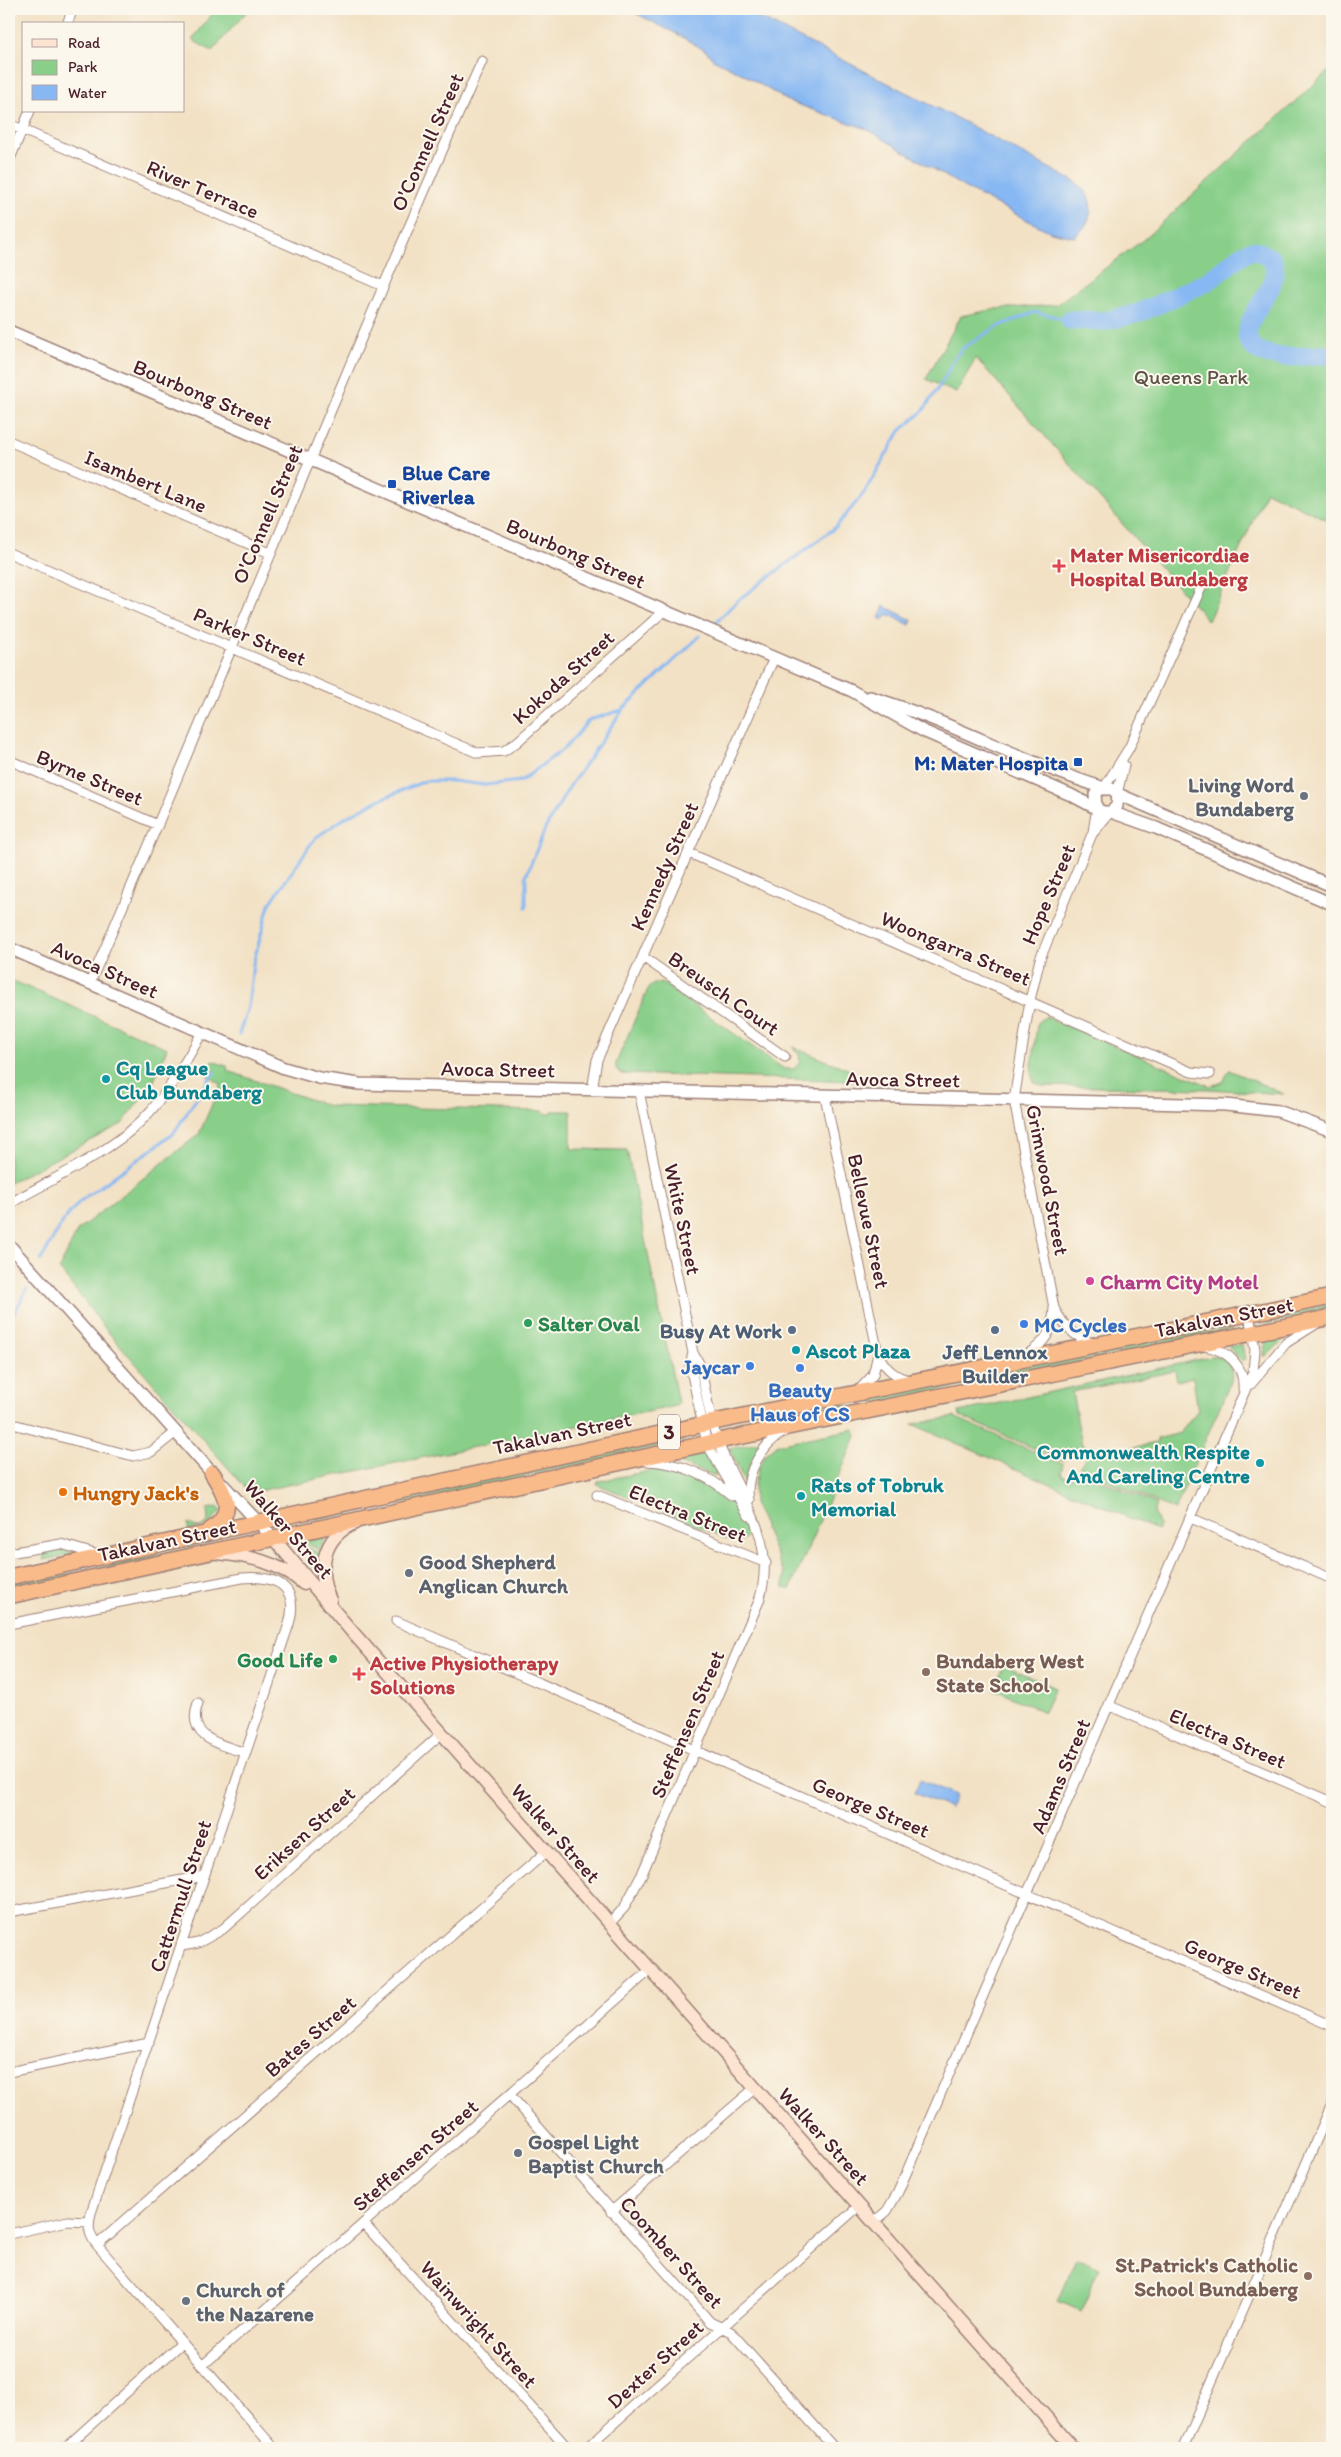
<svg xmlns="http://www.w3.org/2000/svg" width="1341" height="2457" font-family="Itim,sans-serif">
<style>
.green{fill:#89cf8a;stroke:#6a775a;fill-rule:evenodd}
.water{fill:#87b8f3;stroke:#686c8f}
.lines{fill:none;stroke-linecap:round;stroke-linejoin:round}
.stream{stroke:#87b8f3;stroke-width:3}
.river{stroke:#87b8f3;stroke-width:19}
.minor-casing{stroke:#9e8078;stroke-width:11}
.tertiary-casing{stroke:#9e8078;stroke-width:14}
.secondary-casing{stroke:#9e8078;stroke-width:15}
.trunk-casing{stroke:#9e8078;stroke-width:18}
.minor{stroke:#fff;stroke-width:9}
.tertiary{stroke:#fff;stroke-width:11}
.secondary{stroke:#fde4d1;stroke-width:12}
.trunk{stroke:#fabb8b;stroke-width:15}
.transit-dot{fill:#1a4fb4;stroke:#fbf7ec;stroke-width:2}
.health-dot{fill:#e0444e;stroke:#fbf7ec;stroke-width:2}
.worship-dot{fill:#6b7280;stroke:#fbf7ec;stroke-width:2}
.culture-dot{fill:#0f9aa8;stroke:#fbf7ec;stroke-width:2}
.hotel-dot{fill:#d1479c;stroke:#fbf7ec;stroke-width:2}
.leisure-dot{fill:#2e9e5b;stroke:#fbf7ec;stroke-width:2}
.shop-dot{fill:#3f7fe0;stroke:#fbf7ec;stroke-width:2}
.service-dot{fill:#5c6f8a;stroke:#fbf7ec;stroke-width:2}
.food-dot{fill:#e8710a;stroke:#fbf7ec;stroke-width:2}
.education-dot{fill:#8d6e63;stroke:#fbf7ec;stroke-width:2}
.labels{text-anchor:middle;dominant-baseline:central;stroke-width:4;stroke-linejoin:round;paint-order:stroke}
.shield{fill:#fbf7ec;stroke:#7f6065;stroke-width:1}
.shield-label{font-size:20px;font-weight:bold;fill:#4a1f2b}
.street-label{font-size:21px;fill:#4a1f2b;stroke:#fbf7ec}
.park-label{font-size:21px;fill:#5d5448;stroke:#fbf7ec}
.transit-label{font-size:21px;font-weight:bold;fill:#164399;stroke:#fbf7ec;text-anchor:start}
.health-label{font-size:21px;font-weight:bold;fill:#be3a42;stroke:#fbf7ec;text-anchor:start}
.worship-label{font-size:21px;font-weight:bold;fill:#5b616d;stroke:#fbf7ec;text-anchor:start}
.culture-label{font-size:21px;font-weight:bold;fill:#0d838f;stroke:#fbf7ec;text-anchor:start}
.hotel-label{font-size:21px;font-weight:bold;fill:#b23c85;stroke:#fbf7ec;text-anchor:start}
.leisure-label{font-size:21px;font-weight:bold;fill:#27864d;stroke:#fbf7ec;text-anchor:start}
.shop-label{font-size:21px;font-weight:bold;fill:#366cbe;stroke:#fbf7ec;text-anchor:start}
.service-label{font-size:21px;font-weight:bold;fill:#4e5e75;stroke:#fbf7ec;text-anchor:end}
.food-label{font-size:21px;font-weight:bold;fill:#c56008;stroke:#fbf7ec;text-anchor:start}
.education-label{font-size:21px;font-weight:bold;fill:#785e54;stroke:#fbf7ec;text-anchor:start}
</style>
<rect width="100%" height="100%" fill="#fbf7ec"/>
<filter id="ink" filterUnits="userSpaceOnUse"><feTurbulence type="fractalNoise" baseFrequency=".02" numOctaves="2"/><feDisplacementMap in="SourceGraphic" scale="10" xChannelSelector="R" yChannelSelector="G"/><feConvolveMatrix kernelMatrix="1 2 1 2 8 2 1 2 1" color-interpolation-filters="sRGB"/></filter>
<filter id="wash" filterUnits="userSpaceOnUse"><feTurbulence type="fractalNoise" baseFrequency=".0096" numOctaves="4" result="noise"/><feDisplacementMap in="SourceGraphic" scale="20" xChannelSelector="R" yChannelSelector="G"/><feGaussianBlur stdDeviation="1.12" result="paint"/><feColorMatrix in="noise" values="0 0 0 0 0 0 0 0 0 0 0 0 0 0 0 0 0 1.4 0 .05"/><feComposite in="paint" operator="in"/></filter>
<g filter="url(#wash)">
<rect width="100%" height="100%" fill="#f2e1c4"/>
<path class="green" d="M216 9H249L212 51 192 40Z
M1332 68V522L1266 491 1208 621 976 358 956 393 926 379 961 316 995 309 1056 305 1143 240Z
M9 979 167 1048 153 1083 122 1124 9 1183Z
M661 982 784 1069H794L800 1062 799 1053 792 1047 853 1071 854 1081 621 1074 616 1070V1063L648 989 652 985Z
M1046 1017 1210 1086 1223 1082 1229 1070 1284 1094 1208 1089 1042 1086 1034 1082 1031 1073 1037 1025 1040 1020Z
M213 1061 227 1066 228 1071 329 1106 543 1111 544 1113 551 1114 552 1111H571V1149L627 1150 678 1403 676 1406 258 1491 245 1487 108 1332 59 1269 78 1230 199 1134 221 1084 207 1075 205 1069Z
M1332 1303V1311L1265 1324 1276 1316Z
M1225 1330H1233L874 1404 872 1396 1127 1345Z
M1284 1336 1285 1338 1267 1356H1264L1266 1340Z
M1242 1344 1245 1360 1242 1361 1228 1347Z
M1211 1357C1227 1356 1234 1367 1231 1381L1175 1510 1079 1468 1087 1455 1083 1451 1066 1455 1063 1461 960 1416 959 1412ZM1175 1371 1177 1381 1193 1378 1198 1410 1180 1433 1157 1439V1443L1114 1451 1113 1447 1094 1450 1082 1445 1072 1392Z
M846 1401 848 1408 728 1426Z
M954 1417 1063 1464 1061 1474 1070 1479 1077 1470 1157 1504 1154 1514 1159 1526 1157 1530 912 1424Z
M855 1429 856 1436 790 1590 784 1588V1574L754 1503V1484L760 1464 766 1453 778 1444Z
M684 1439V1441L417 1501 315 1519 314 1516 563 1461Z
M761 1442 762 1444 750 1464 745 1483 729 1448Z
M705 1453 717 1474 716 1476 673 1461Z
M654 1470C668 1470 683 1470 696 1476 710 1483 763 1518 746 1537 742 1542 737 1541 732 1541L597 1484 599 1481Z
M218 1507 221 1511 207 1526 188 1531V1523C195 1528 202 1529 208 1521L207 1509Z
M326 1537 320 1550 303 1542V1541Z
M228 1540 229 1543 9 1591V1583L83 1572Z
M306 1547 321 1554 317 1566 304 1550Z
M60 1549 80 1553 44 1560V1552Z
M1004 1665 1055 1688 1044 1712 993 1689Z
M1076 2258 1099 2268 1081 2311 1058 2301Z"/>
<path class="water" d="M627 9H743L966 123 1075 182C1097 198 1095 222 1074 237L1051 232 1027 220 967 189 867 129 788 101 743 74 713 59 706 51 675 33Z
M884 606 912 620 910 625 888 614 883 620 879 618Z
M920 1780 956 1795 950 1808 914 1793Z"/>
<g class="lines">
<path class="stream" d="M715 623 738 600 836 527 864 493 900 431 923 411 946 376 953 360 963 348 997 327 1035 312 1070 320
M526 907V876L545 829 568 789 622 711
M239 1034 248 1007 253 964 269 905 315 838 348 816 379 800 425 781H452L485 785 521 781 566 747 589 720 622 710 700 636
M41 1260 63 1221 79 1202 173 1134 214 1072
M9 1322 27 1289"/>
<path class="river" d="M1070 320 1105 321 1139 313 1207 282 1240 256 1252 250 1258 251 1272 259C1275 267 1276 273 1273 281 1268 301 1222 341 1267 354 1287 360 1311 354 1332 355"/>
</g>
</g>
<g filter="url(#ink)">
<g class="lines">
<defs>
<path id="minor" d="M67 24 73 9
M9 124 383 286
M9 161 30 111
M9 441 270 553
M9 553 478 753 504 751 517 742 664 611
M9 760 158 825
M1104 788 1129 748 1201 588
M1117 794 1124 765
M1094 832 1110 812
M689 853 1191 1072 1210 1074
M643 957 785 1057
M90 983C223 676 345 366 482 61
M592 1090 597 1060 774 658
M825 1096 878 1354C885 1368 894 1377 910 1380
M9 1204C50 1180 113 1151 144 1118 168 1094 185 1062 202 1033
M1054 1308C1063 1325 1073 1337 1093 1343
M1205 1346C1227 1350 1245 1366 1243 1389
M693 1353 690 1365 707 1444 749 1516
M1026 1355C1046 1343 1053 1330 1054 1308L1014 1100 1030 1000 1040 959 1093 832 1097 807
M1251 1384 1286 1343 1316 1324
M859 1390 873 1375 878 1354
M9 1423 133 1456 151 1452 176 1432
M646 1461C678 1462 709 1475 732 1496
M597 1495 766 1563
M749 1500C744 1474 762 1444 785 1431
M1191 1518 1332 1579
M9 1553 61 1544 98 1555
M396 1621 1332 2026
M9 1624 242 1578C275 1575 300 1585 289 1624L91 2213C88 2226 88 2234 97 2245L274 2448
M198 1703C185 1738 221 1745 246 1753
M1110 1706 1332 1802
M9 1912 204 1876
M609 1924 624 1908 642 1874 759 1601C779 1538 739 1497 718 1442 709 1417 706 1389 699 1363L693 1353 639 1091
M182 1946 198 1943 223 1929 442 1733
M9 2072 149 2043
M510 2095 710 2322 731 2332 834 2448
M611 2212 755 2088
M874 2222 887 2211 898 2192 1253 1372 1255 1350 1249 1314
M364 2224 568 2448
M9 2234 68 2221 89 2222
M97 2245 546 1852
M202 2366 650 1970
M65 2448 181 2343
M586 2448 859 2206
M1183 2448 1332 2104"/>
<path id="tertiary" d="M9 331 852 691 923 731 1071 795 1103 812H1111L1117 806 1118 794 1112 789H1100L1095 795 1096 806
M870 697C951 721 1024 763 1104 788
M1118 794 1332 886
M1111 812 1156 828 1332 904
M9 948 284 1068 319 1078 359 1084 1226 1105 1278 1111 1332 1131
M9 1245 212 1473 274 1539"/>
<path id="secondary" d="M274 1539 348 1627 1073 2448
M217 1553C250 1556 278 1562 304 1584
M330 1600C316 1571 323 1536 355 1523"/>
<path id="trunk" d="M209 1531C236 1514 227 1496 212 1473
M9 1577 714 1422 1332 1297
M9 1596 718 1441 1332 1317"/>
</defs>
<use href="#minor" class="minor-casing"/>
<use href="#tertiary" class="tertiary-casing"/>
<use href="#secondary" class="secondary-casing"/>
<use href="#trunk" class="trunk-casing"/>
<use href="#minor" class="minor"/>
<use href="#tertiary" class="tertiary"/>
<use href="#secondary" class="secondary"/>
<use href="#trunk" class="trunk"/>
</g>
</g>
<g class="transit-dot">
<rect x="387" y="479" width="10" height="10" rx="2.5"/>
<rect x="1073" y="757" width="10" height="10" rx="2.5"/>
</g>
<g class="health-dot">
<path d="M1056.5 558.5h5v5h5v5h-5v5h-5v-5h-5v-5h5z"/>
<path d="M356.5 1666.5h5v5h5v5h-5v5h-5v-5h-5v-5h5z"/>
</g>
<g class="worship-dot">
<circle cx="1304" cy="796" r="5"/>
<circle cx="409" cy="1573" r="5"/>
<circle cx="518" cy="2153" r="5"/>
<circle cx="186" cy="2301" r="5"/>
</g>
<g class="culture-dot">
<circle cx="106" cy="1079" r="5"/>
<circle cx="796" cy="1350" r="5"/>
<circle cx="1260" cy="1463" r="5"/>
<circle cx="801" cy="1496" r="5"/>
</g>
<circle class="hotel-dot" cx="1090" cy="1281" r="5"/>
<g class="leisure-dot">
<circle cx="528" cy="1323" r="5"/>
<circle cx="333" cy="1659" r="5"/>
</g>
<g class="shop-dot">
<circle cx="1024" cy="1324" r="5"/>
<circle cx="750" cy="1366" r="5"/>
<circle cx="800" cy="1368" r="5"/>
</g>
<g class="service-dot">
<circle cx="792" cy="1330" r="5"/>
<circle cx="995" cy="1330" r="5"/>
</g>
<circle class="food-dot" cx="63" cy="1492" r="5"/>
<g class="education-dot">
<circle cx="926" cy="1672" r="5"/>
<circle cx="1308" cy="2276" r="5"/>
</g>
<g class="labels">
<rect class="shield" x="658" y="1414.5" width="22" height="35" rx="4"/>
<g class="shield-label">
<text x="669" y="1432">3</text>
</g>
<g class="street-label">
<text transform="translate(427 142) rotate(-66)">O'Connell Street</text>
<text transform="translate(203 189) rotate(23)">River Terrace</text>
<text transform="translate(203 394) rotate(23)">Bourbong Street</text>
<text transform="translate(146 481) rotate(23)">Isambert Lane</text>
<text transform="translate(267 514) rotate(-67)">O'Connell Street</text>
<text transform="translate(576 553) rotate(23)">Bourbong Street</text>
<text transform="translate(250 636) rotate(23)">Parker Street</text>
<text transform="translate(563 677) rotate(-42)">Kokoda Street</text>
<text transform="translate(90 777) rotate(23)">Byrne Street</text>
<text transform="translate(664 866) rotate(-66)">Kennedy Street</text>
<text transform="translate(1048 894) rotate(-67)">Hope Street</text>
<text transform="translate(956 948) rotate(23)">Woongarra Street</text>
<text transform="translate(105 969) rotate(24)">Avoca Street</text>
<text transform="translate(724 993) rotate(35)">Breusch Court</text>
<text transform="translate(498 1069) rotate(1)">Avoca Street</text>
<text transform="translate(903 1079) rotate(1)">Avoca Street</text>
<text transform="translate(1048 1180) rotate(79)">Grimwood Street</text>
<text transform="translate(683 1219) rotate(78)">White Street</text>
<text transform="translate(869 1221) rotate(78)">Bellevue Street</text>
<text transform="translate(1224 1317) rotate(-11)">Takalvan Street</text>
<text transform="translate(562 1433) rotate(-12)">Takalvan Street</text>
<text transform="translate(688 1513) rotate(22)">Electra Street</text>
<text transform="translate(289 1529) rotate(49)">Walker Street</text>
<text transform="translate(167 1540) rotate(-12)">Takalvan Street</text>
<text transform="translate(687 1724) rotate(-67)">Steffensen Street</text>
<text transform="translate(1228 1738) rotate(23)">Electra Street</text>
<text transform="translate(1060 1776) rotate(-67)">Adams Street</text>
<text transform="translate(871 1807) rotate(23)">George Street</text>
<text transform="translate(304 1833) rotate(-42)">Eriksen Street</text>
<text transform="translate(556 1833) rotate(49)">Walker Street</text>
<text transform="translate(180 1896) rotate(-72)">Cattermull Street</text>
<text transform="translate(1243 1968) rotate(23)">George Street</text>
<text transform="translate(310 2036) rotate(-41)">Bates Street</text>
<text transform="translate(824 2136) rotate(48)">Walker Street</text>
<text transform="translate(415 2155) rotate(-41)">Steffensen Street</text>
<text transform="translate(672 2252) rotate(48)">Coomber Street</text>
<text transform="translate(479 2324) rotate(48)">Wainwright Street</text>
<text transform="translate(655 2364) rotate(-42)">Dexter Street</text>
</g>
<g class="park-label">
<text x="1191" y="376">Queens Park</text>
</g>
<g class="transit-label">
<text x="402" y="472">Blue Care<tspan x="402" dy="24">Riverlea</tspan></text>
<text x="1068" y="762" text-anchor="end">M: Mater Hospita</text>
</g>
<g class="health-label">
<text x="1070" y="554">Mater Misericordiae<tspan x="1070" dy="24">Hospital Bundaberg</tspan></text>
<text x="370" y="1662">Active Physiotherapy<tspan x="370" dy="24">Solutions</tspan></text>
</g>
<g class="worship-label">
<text x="1294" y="784" text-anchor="end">Living Word<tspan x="1294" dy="24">Bundaberg</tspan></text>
<text x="419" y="1561">Good Shepherd<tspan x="419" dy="24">Anglican Church</tspan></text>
<text x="528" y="2141">Gospel Light<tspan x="528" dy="24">Baptist Church</tspan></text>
<text x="196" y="2289">Church of<tspan x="196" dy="24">the Nazarene</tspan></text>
</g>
<g class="culture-label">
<text x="116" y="1067">Cq League<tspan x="116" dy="24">Club Bundaberg</tspan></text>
<text x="806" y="1350">Ascot Plaza</text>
<text x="1250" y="1451" text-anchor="end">Commonwealth Respite<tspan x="1250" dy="24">And Careling Centre</tspan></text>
<text x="811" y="1484">Rats of Tobruk<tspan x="811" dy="24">Memorial</tspan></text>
</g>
<g class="hotel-label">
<text x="1100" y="1281">Charm City Motel</text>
</g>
<g class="leisure-label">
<text x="538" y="1323">Salter Oval</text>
<text x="323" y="1659" text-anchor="end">Good Life</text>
</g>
<g class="shop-label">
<text x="1034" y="1324">MC Cycles</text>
<text x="740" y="1366" text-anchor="end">Jaycar</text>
<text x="800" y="1389" text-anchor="middle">Beauty<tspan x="800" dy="24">Haus of CS</tspan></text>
</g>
<g class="service-label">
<text x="782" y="1330">Busy At Work</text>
<text x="995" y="1351" text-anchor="middle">Jeff Lennox<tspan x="995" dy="24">Builder</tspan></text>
</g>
<g class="food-label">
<text x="73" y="1492">Hungry Jack's</text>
</g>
<g class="education-label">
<text x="936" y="1660">Bundaberg West<tspan x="936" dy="24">State School</tspan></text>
<text x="1298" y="2264" text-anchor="end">St.Patrick's Catholic<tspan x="1298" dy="24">School Bundaberg</tspan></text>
</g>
</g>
<rect width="1341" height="2457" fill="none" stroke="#fbf7ec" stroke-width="30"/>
<rect x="22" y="22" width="162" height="90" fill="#fbf7ec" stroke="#b4a19f"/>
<rect x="32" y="39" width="25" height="8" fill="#fde4d1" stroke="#b4a19f"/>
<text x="68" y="48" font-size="15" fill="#4a1f2b">Road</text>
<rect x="32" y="60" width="25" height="15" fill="#89cf8a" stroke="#b4a19f"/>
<text x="68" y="72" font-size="15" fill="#4a1f2b">Park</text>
<rect x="32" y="85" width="25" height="15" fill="#87b8f3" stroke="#b4a19f"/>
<text x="68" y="98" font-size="15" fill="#4a1f2b">Water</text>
</svg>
